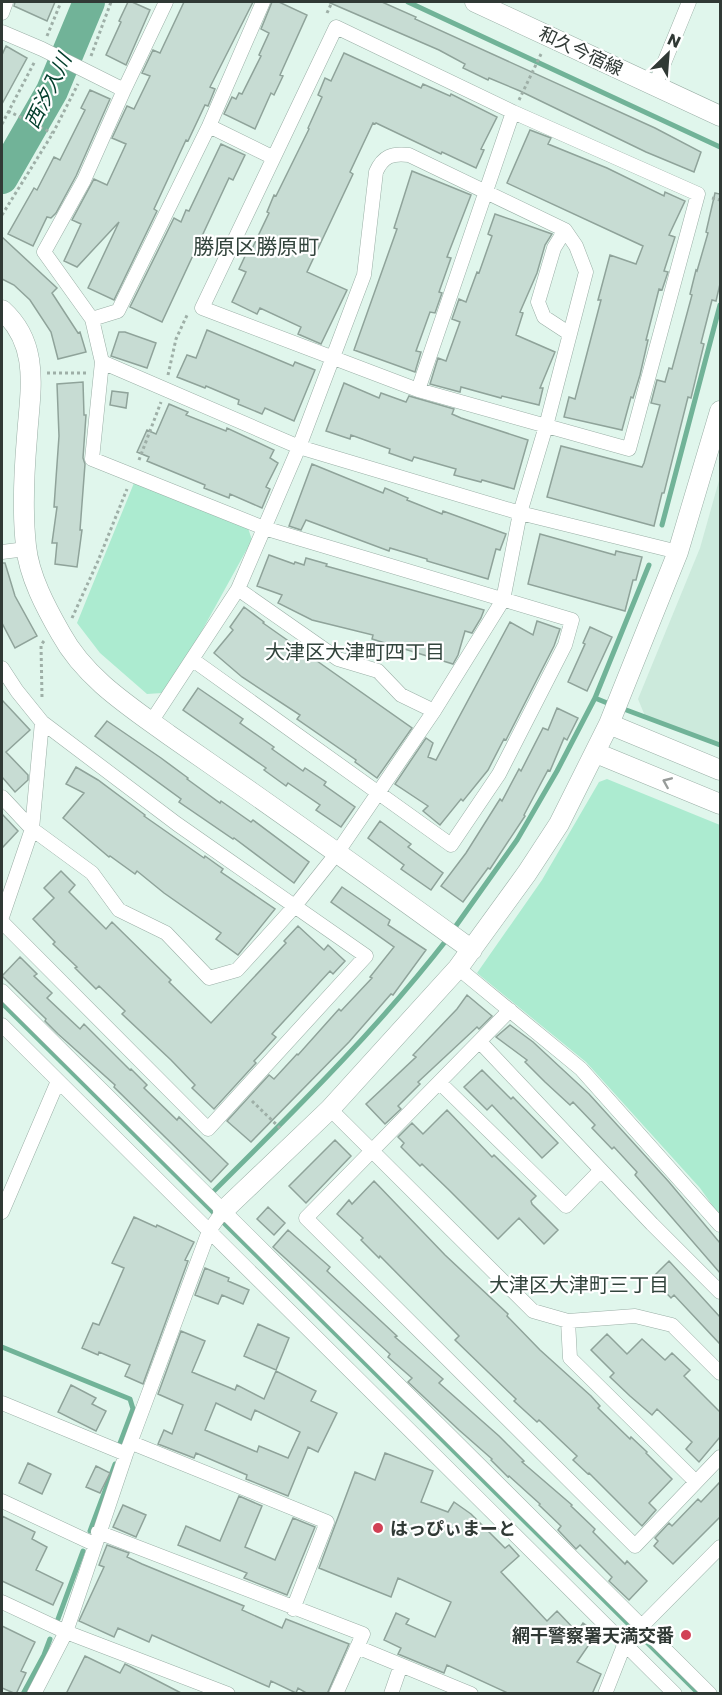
<svg xmlns="http://www.w3.org/2000/svg" width="722" height="1695" font-family="Poppins,'Noto Sans JP',sans-serif">
<style>
.built{fill:#cceadc}
.green{fill:#acebd0}
.lines{fill:none;stroke-linecap:round;stroke-linejoin:round}
.stream{stroke:#71b398;stroke-width:5}
.river{stroke:#71b398;stroke-width:32}
.building{fill:#c7dcd3;stroke:#8fa39a;stroke-width:1.5;fill-rule:evenodd}
.street-casing{stroke:#9aafa6;stroke-width:15}
.secondary-casing{stroke:#9aafa6;stroke-width:21}
.path{stroke:#9eafa7;stroke-width:3;stroke-dasharray:3 3;stroke-linecap:butt}
.street{stroke:#fff;stroke-width:14}
.secondary{stroke:#fff;stroke-width:20}
.oneway{stroke:#989c9a}
.poi-dot{fill:#d14155;stroke:#fff;stroke-width:2}
.labels{text-anchor:middle;dominant-baseline:central;stroke-width:4.5;stroke-linejoin:round;paint-order:stroke}
.street-label{font-size:18px;fill:#303935;stroke:#fff}
.poi-label{font-size:18px;font-weight:bold;fill:#303935;stroke:#fff;text-anchor:start}
.water-label{font-size:20px;font-style:italic;fill:#05402e;stroke:#fff}
.neighbourhood-label{font-size:20px;fill:#32443c;stroke:#fff}
.quarter-label{font-size:21px;fill:#32443c;stroke:#fff}
</style>
<rect width="100%" height="100%" fill="#e0f6ec"/>
<path class="built" d="M720 477V747L645 716 638 699 700 548Z"/>
<path class="green" d="M134 483 248 528 252 540 188 656 162 693 147 694 100 653 77 623Z
M607 779 720 825V1216L700 1188 586 1062 477 973 542 880 599 782Z"/>
<g class="lines">
<path class="stream" d="M408 2 720 147
M662 525 720 305
M595 698 612 705
M621 708 720 745
M453 930 517 840 557 771 595 698 649 565
M2 1003 699 1694
M210 1195C293 1112 376 1031 448 938
M2 1347 130 1399 133 1409 119 1446
M90 1531 115 1464
M58 1619 83 1551
M23 1694 44 1655 50 1639"/>
<path class="river" d="M2 178 52 91 89 2"/>
</g>
<path class="building" d="M15 2H55L47 21 14 6Z
M128 2H132L150 10 126 65 106 55 121 22 119 21Z
M184 2H253L210 87 215 89 208 106 205 105 188 141 186 140 154 209 157 211 114 300 88 288 119 222 77 267 64 261 81 224 72 220 94 179 107 185 126 144 112 138 127 106 134 109 150 76 142 73 153 50 160 53Z
M272 2H279L307 15 280 75 283 76 274 95 271 93 255 129 224 114 232 97 236 99 239 93 242 94 261 56 259 55 269 33 261 29Z
M328 2H382L416 17 415 19 655 128 701 152 694 172 646 152 520 91 489 78 488 80 463 68 465 64 439 50Z
M6 46 27 58 2 104V55Z
M344 53 421 88 423 84 450 96 451 94 497 117 481 149 484 150 476 168 442 152 441 154 376 123 375 124 373 123 350 172 353 174 307 272 347 290 321 344 298 334 301 327 260 308 257 314 232 302 246 272 239 269 247 252 250 253 269 213 267 212 274 195 276 196 309 129 308 128 322 97 318 95 325 78 331 81Z
M90 90 110 99 76 176 56 213 51 218 47 217 33 246 8 234 34 188 37 190 54 157 60 160 85 110 81 108Z
M530 130 551 138 548 144 607 168 664 196 665 192 685 201 669 235 675 237 664 271 668 272 662 290 659 289 646 340H648L640 375 633 398 631 397 622 430 564 417 569 397 575 399 601 300H598L610 255 636 264 643 246 507 183Z
M221 144 245 155 233 180 229 178 162 322 130 307 174 218 181 222 186 210 189 211Z
M412 171 471 195 447 257 451 258 439 292 442 293 435 313 430 312 416 351 421 352 415 372 354 350 397 229 394 228Z
M715 193 720 194V284L716 301 712 300 701 343 704 344 691 398 688 397 664 493H662L654 526 547 497 561 446 642 467 644 463 660 405 651 403 657 380 665 382 669 368 672 369 692 295 690 294 696 270 697 271 708 233 706 232Z
M495 214 552 234 545 245 537 273 520 312 523 313 516 335 555 352 540 388H543L539 405 502 396 501 398 461 387 460 392 430 384 438 358 446 361 460 322 452 319 459 299 466 302 477 272 479 273 492 236 488 234Z
M2 237 57 288 52 293 78 333 80 332 86 352 58 359 51 332 30 300 14 285 2 279Z
M207 330 293 366 295 362 315 370 294 421 265 408 262 414 238 404 239 400 206 386 205 388 177 377 187 355 196 358Z
M119 332H125L156 343 147 368 111 356Z
M83 382 84 415H86L83 458 85 464 80 530H82L77 567 55 564 57 543H52L57 507H54L59 436 57 384Z
M344 383 379 398 381 393 406 402 409 396 454 409 452 414 461 418 528 440 514 489 482 480 481 482 454 475 456 469 414 457 412 461 389 453 390 449 351 435 350 439 326 431Z
M112 391 128 393 126 408 110 405Z
M169 404 188 412 186 415 226 431 227 428 274 450 270 458 278 463 266 487 270 489 262 508 230 494 229 498 204 488 205 485 147 461 149 457 137 452 147 430 156 434Z
M312 464 383 493 385 488 408 498 407 500 442 514 443 511 506 534 500 550 496 549 488 579 427 561V559L390 548 389 551 306 520 301 530 289 526Z
M540 534 615 555 616 551 642 557 636 580H633L625 611 528 584Z
M269 555 294 564 295 562 304 565 306 558 327 564 326 566 484 610 481 618 472 633 465 631 458 655 453 664 372 639 373 635 312 620 278 603 282 595 257 586Z
M2 563H5L15 596 37 636 15 648 2 623Z
M244 607 264 622 263 623 412 728 377 778 355 762 356 760 297 719 300 715 242 677 214 653 233 630 230 627Z
M537 621 560 629 554 646 506 740 504 739 488 770 463 801 461 799 440 825 423 811 428 806 395 784 426 738 433 743 428 757 436 760 510 622 533 635Z
M590 627 612 637 587 691 568 682 585 644 583 643Z
M198 688 243 719 240 723 274 747 272 749 303 771 305 768 326 782 324 785 355 807 341 827 316 810 320 805 288 783 286 786 264 770 266 768 183 710Z
M2 700 30 730 6 752 28 775V780L15 792 2 777Z
M557 708 578 718 567 740 564 738 550 771 548 770 524 815 525 816 490 869 488 868 463 902 441 886 466 853 500 799 502 801 519 769 521 771 543 728 548 730Z
M107 721 161 758 188 778 187 779 220 803 221 801 251 822 253 820 309 862 294 883 234 838 233 839 179 802 181 799 95 736Z
M76 767 98 780 145 815 144 816 204 858 205 856 223 869 221 872 275 909 238 955 216 939 221 933 164 893 137 871 135 874 110 856 109 857 63 818 84 793 66 784Z
M2 814 18 831 2 848Z
M380 821 411 844 408 847 443 873 431 890 401 869 404 865 368 838Z
M61 871 75 885 69 892 106 929 112 922 171 980 169 982 211 1023 286 943 284 941 298 926 324 950 328 945 345 961 333 974 330 971 272 1034 276 1037 254 1061 256 1063 214 1109 192 1088 195 1085 171 1060 122 1014 125 1011 99 986 96 989 75 968 77 967 53 944 55 942 33 919 54 898 44 888Z
M342 887 390 920 388 925 426 950 393 995 391 994 349 1042 251 1142 227 1121 269 1075 274 1079 297 1054 298 1055 339 1009 341 1011 372 978 370 977 394 947 331 902Z
M20 957 37 974 34 976 52 993 47 998 80 1029 84 1024 130 1070 131 1069 147 1085 144 1088 177 1120 179 1117 228 1164 211 1182 114 1087 115 1085 58 1034 45 1021 46 1019 2 976Z
M467 995 492 1016 479 1029 477 1027 418 1082 420 1084 398 1106 401 1109 385 1124 366 1104 416 1057 413 1055 457 1009Z
M510 1025 533 1042 589 1094 669 1182 720 1243V1273L635 1175 637 1172 614 1147 612 1149 592 1128 595 1125 573 1102 570 1105 545 1082 525 1062 527 1060 496 1037Z
M482 1070 511 1099 513 1097 558 1143 542 1158 492 1105 487 1110 464 1087Z
M447 1110 492 1157 494 1155 536 1196 531 1201 532 1204 558 1230 544 1244 519 1218 498 1239 448 1189 422 1164 420 1166 401 1147 404 1143 398 1137 412 1123 423 1134Z
M335 1140 351 1156 306 1203 289 1186Z
M374 1181 445 1255 508 1314 507 1316 540 1350 591 1396 600 1406 598 1408 630 1439 631 1437 647 1452 646 1453 672 1479 649 1503 656 1510 642 1526 589 1473 588 1474 573 1460 577 1456 539 1420 537 1422 514 1401 516 1399 455 1340 459 1336 380 1256 379 1258 361 1240 363 1238 337 1214 349 1200 352 1204Z
M268 1207 285 1223 274 1235 257 1219Z
M134 1217 156 1227 157 1225 194 1242 185 1260 188 1261 143 1384 125 1376 130 1365 99 1352 98 1355 82 1348 93 1323 99 1325 124 1268 112 1263Z
M288 1230 330 1267 327 1271 397 1336 395 1337 443 1379 439 1383 499 1436 524 1461 522 1462 572 1505 571 1506 595 1529 593 1532 625 1564 627 1561 647 1581 629 1600 609 1581 612 1577 580 1545 576 1549 558 1530 561 1526 539 1505 540 1504 509 1476 508 1477 491 1460 492 1459 459 1430 408 1382 412 1378 388 1357 390 1354 273 1247Z
M669 1261 720 1317V1344L674 1295 671 1298 652 1278Z
M205 1268 229 1278 228 1281 249 1290 243 1304 222 1295 218 1304 195 1295Z
M258 1324 289 1338 276 1370 244 1356Z
M181 1331 205 1341 192 1372 235 1390 237 1385 264 1399 276 1371 316 1391 311 1401 337 1413 318 1452 308 1447 288 1496 246 1479 247 1475 196 1453 194 1458 158 1444 164 1430 172 1434 183 1405 158 1394ZM216 1403 251 1420 255 1410 300 1432 288 1458 259 1446 257 1452 205 1430Z
M607 1334 627 1354 642 1339 665 1360 672 1353 690 1370 684 1376 720 1412V1437L699 1462 686 1449 692 1442 657 1409 652 1415 630 1396 610 1377 614 1373 591 1350Z
M71 1385 96 1398 92 1404 106 1411 96 1431 58 1412Z
M385 1453 433 1471 421 1502 448 1512 454 1502 471 1514 505 1548 509 1545 519 1556 501 1572 547 1621 557 1611 577 1632 583 1623 597 1633 577 1662 601 1674 592 1694H510L447 1665 444 1673 398 1654 401 1648 384 1640 396 1613 409 1619 406 1624 435 1637 451 1602 398 1578 391 1597 319 1568 355 1472 375 1480Z
M28 1463 51 1474 42 1494 19 1483Z
M96 1466 110 1473 100 1493 86 1487Z
M720 1482V1517L673 1564 654 1546 658 1541 655 1538 669 1523 672 1526 698 1499 701 1502Z
M239 1496 262 1506 245 1547 275 1560 293 1518 315 1527 287 1595 244 1578 247 1573 178 1545 186 1526 220 1541Z
M123 1505 146 1515 136 1537 113 1527Z
M2 1516 35 1532 32 1539 47 1547 36 1570 63 1583 53 1605 2 1581Z
M107 1545 129 1553 127 1557 142 1564 244 1606 242 1610 282 1628 286 1619 349 1644 327 1694H308L298 1688 296 1693 271 1681 269 1687 152 1635 149 1642 118 1628 114 1637 79 1621 104 1567 99 1565Z
M2 1626 35 1642 21 1671 26 1673 16 1694 2 1688Z
M85 1656 120 1673 125 1664 127 1665 183 1694H66Z"/>
<g class="lines">
<defs>
<path id="street" d="M166 2 124 90 84 180 44 252 92 319 102 362 92 459 264 528 572 620 565 645 499 774 451 845 193 660
M2 13 6 2
M336 27 513 112 698 194 629 449 418 390 202 308Z
M2 32 42 49 124 90
M655 85 689 2
M209 126 272 157
M565 230 554 248 538 302 544 317 570 334
M92 319 118 311 209 126 263 2
M102 362 299 447 520 513 678 552
M418 390 513 112
M2 552 26 549
M238 589 338 659 378 671 401 695 434 711
M2 668 17 691 42 722 177 824 366 956 208 1129 2 922
M2 797 32 829 92 873 119 910 166 933 209 978 237 970 294 907 337 853 434 711 503 600 520 513 546 426 586 272 576 246 565 230 409 155C392 153 383 156 376 172L364 275 299 447 238 589 151 722
M2 917 32 829 42 722
M458 968 581 1069 720 1225
M2 991 710 1694
M510 1010 306 1218 635 1546 720 1457
M2 1025 675 1694
M480 1042 652 1224 720 1292
M440 1083 566 1206 601 1170
M330 1109 533 1311 568 1321 635 1316 672 1325 720 1373
M2 1212 58 1081
M568 1321 570 1358 696 1482
M2 1403 126 1454
M132 1443 327 1522 293 1609
M2 1501 94 1544
M98 1532 363 1634 336 1694
M2 1602 66 1632 228 1694
M357 1647 471 1694
M34 1694 66 1632 126 1454 209 1231 223 1211
M391 1694 401 1665
M605 1694 625 1643 720 1547"/>
<path id="secondary" d="M475 2 720 116
M2 310C41 345 30 391 27 437 24 472 22 510 26 546 29 576 46 608 61 634 85 678 129 706 169 735 196 754 224 773 251 792 325 844 399 897 472 950
M609 724 720 770
M596 753 720 804
M223 1211 330 1109 458 968 527 873 559 824 609 724 678 552 720 411"/>
</defs>
<use href="#street" class="street-casing"/>
<use href="#secondary" class="secondary-casing"/>
<path class="path" d="M327 13 332 2
M47 36 61 2
M91 56 111 2
M519 100 542 52
M8 111 52 133
M2 124 35 61
M712 198 720 200
M2 215 53 133 78 84
M47 373H86
M168 375 176 339 188 313
M139 460 161 402
M72 618 98 561 127 489
M42 697 41 645 44 641
M252 1101 282 1130"/>
<use href="#street" class="street"/>
<use href="#secondary" class="secondary"/>
</g>
<defs><path id="oneway-chevron" d="M-2-3.5L2.5 0L-2 3.5" fill="none" stroke-width="1.6" stroke-linecap="round" stroke-linejoin="round" transform="scale(1.5)"/></defs>
<use class="oneway" href="#oneway-chevron" transform="translate(667 782) rotate(-157)"/>
<g class="poi-dot">
<circle cx="378" cy="1528" r="6"/>
<circle cx="686" cy="1635" r="6"/>
</g>
<g class="labels">
<g class="street-label">
<text transform="translate(581 51) rotate(25)">和久今宿線</text>
</g>
<g class="poi-label">
<text x="390" y="1528">はっぴぃまーと</text>
<text x="674" y="1635" text-anchor="end">網干警察署天満交番</text>
</g>
<g class="water-label">
<text transform="translate(48 91) rotate(-64)">西汐入川</text>
</g>
<g class="neighbourhood-label">
<text x="355" y="652">大津区大津町四丁目</text>
<text x="579" y="1285">大津区大津町三丁目</text>
</g>
<g class="quarter-label">
<text x="256" y="246">勝原区勝原町</text>
</g>
</g>
<rect width="722" height="1695" fill="none" stroke="#303935" stroke-width="6"/>
<g transform="translate(668 54) rotate(25)" stroke="#ffffff" stroke-width="4.5" paint-order="stroke">
<path d="M0-4.5L10 22L0 15L-10 22Z" fill="#303935"/>
<text y="-9" font-size="16" font-weight="bold" text-anchor="middle" fill="#303935">N</text>
</g>
</svg>
